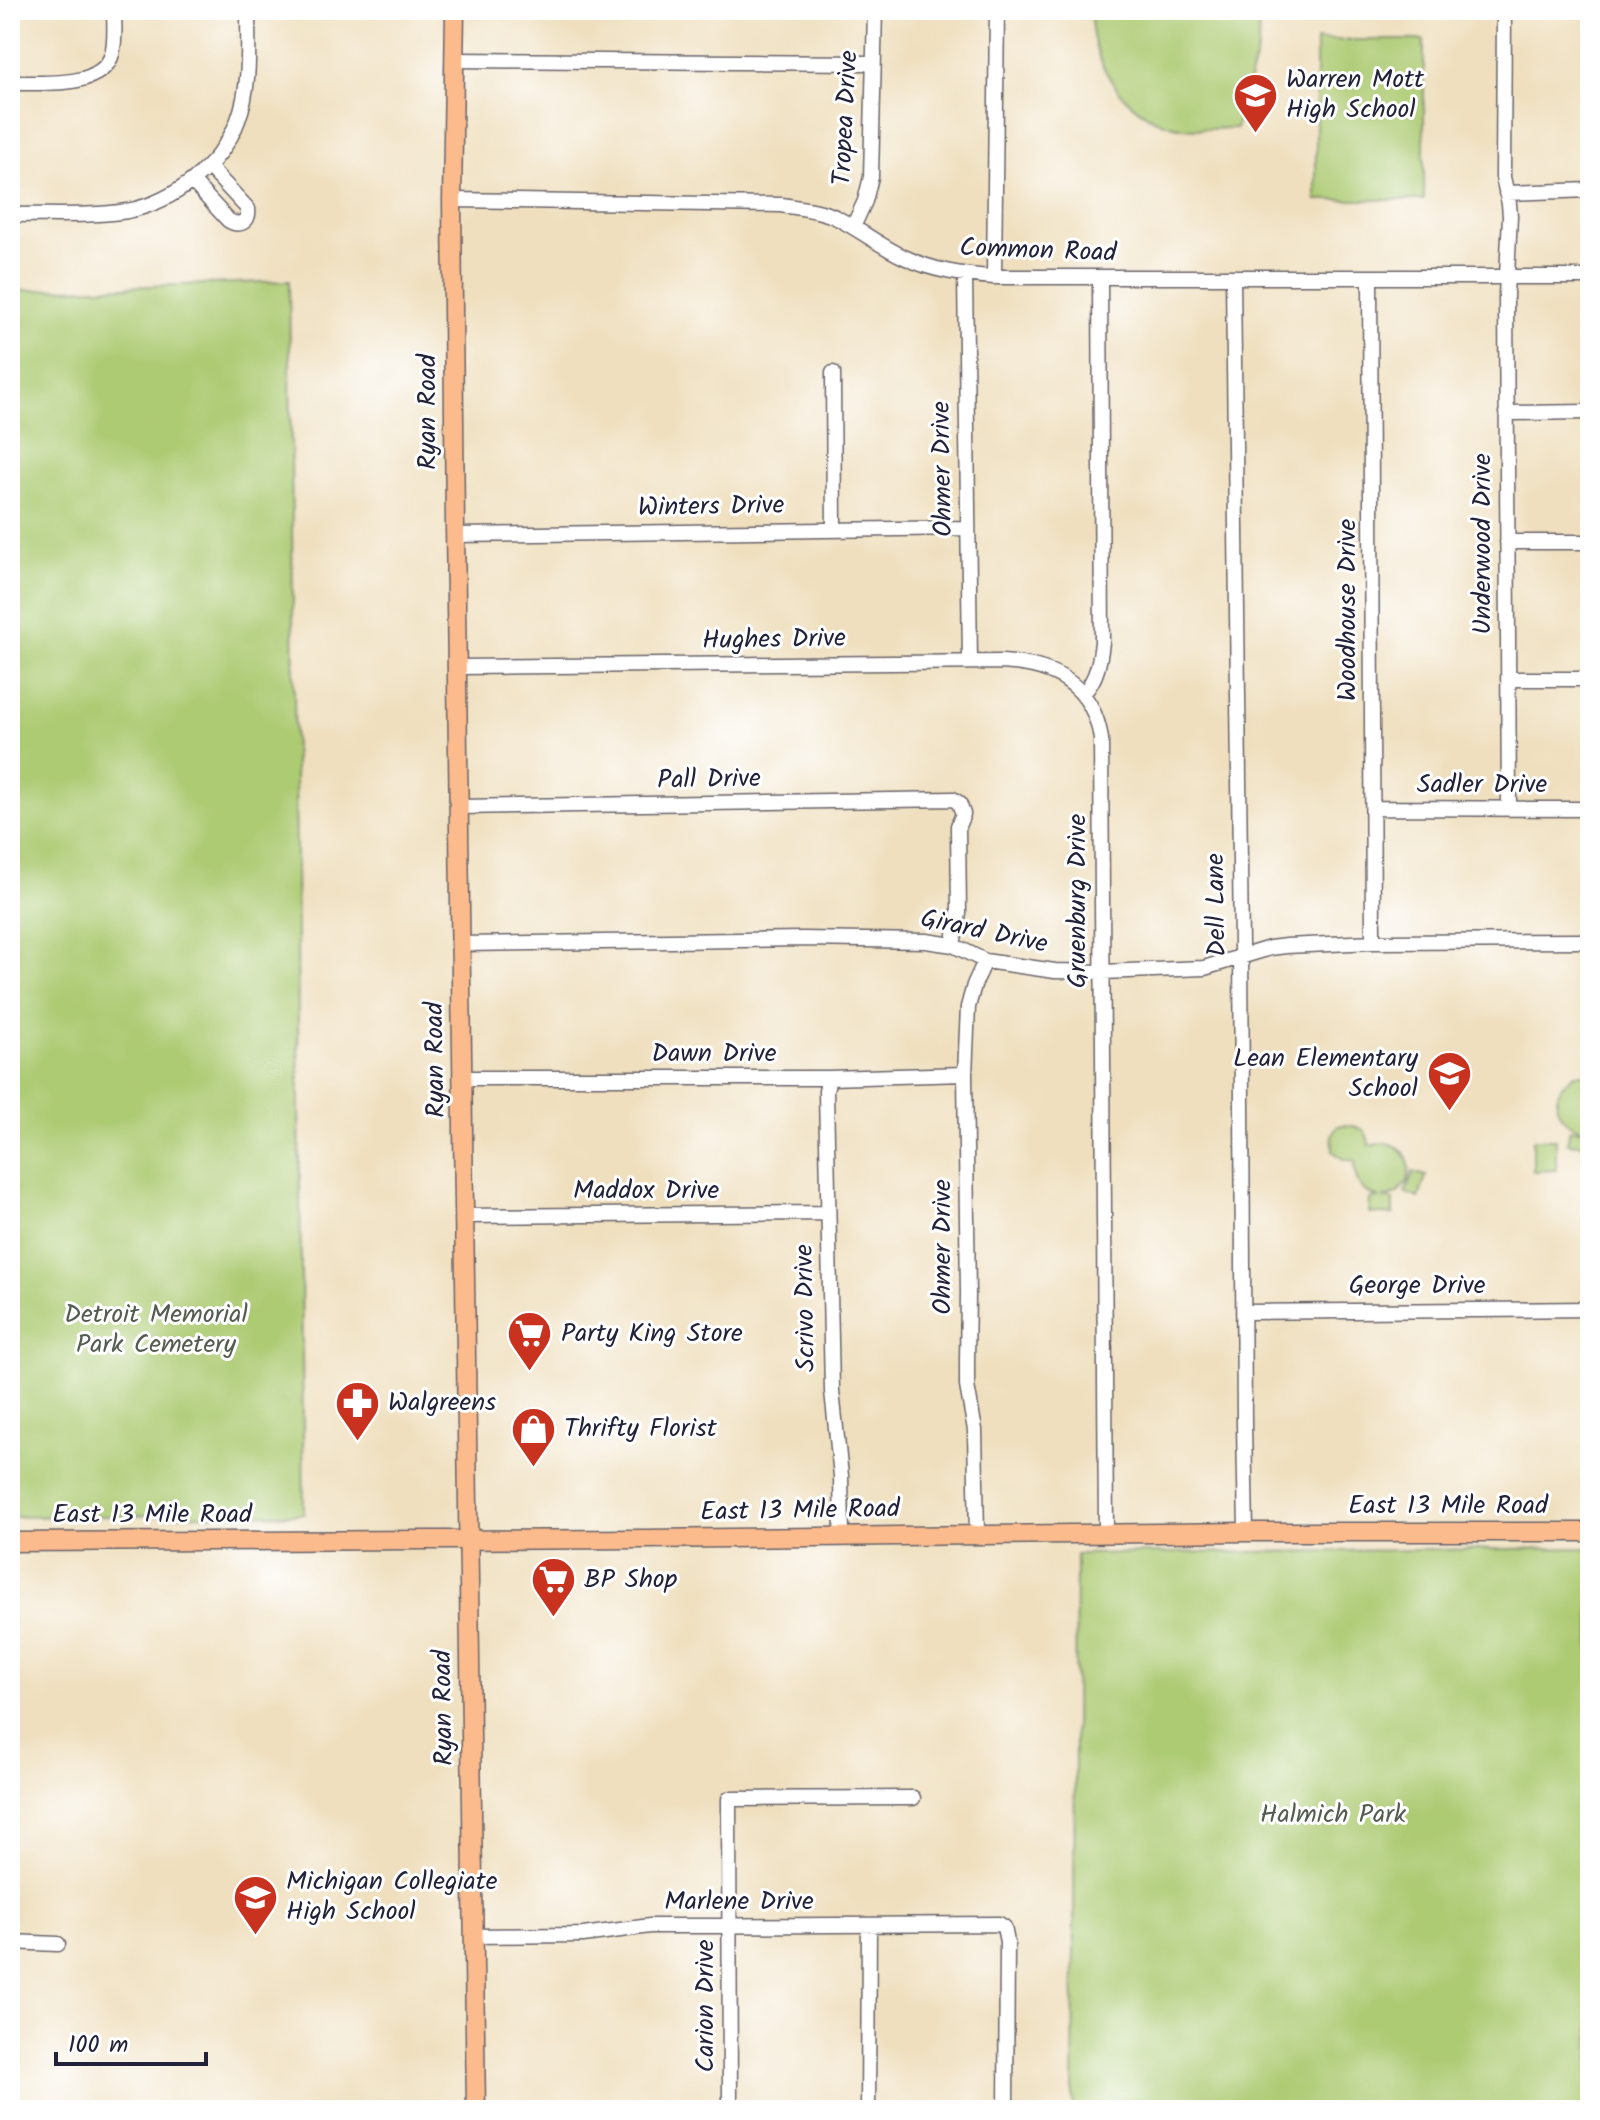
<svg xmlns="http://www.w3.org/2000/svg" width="1600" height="2120" font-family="Kalam,sans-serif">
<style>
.green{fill:#adcb73;stroke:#687657;stroke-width:2}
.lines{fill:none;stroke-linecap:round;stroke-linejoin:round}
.minor-casing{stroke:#6a6469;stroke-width:17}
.major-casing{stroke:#6a6469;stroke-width:21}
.minor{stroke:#fff;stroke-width:14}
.major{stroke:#fbbb8d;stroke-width:18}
.labels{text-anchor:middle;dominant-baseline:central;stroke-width:6;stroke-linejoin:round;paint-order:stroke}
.poi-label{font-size:26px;fill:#22223b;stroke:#fff;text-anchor:start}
.street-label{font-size:26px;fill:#22223b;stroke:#fff}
.park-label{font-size:26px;fill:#535d4f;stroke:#fff}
</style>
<rect width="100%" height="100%" fill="#fff"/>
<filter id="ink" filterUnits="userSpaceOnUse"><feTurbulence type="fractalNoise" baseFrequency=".0125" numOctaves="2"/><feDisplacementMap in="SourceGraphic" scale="16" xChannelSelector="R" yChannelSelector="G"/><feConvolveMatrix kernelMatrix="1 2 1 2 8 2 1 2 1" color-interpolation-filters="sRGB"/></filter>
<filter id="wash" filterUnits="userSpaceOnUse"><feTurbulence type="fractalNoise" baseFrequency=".006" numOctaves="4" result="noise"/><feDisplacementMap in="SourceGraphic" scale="32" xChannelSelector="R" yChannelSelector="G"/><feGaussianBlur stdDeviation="1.8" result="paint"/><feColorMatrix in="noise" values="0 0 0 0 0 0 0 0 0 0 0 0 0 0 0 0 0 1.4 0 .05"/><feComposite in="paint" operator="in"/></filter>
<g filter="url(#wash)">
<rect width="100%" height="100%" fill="#efdfbe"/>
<path class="green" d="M1091 10H1259L1258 48 1236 128C1215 128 1194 131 1174 126 1122 113 1090 62 1091 10Z
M1316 40H1424V200H1316Z
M289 281 304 1514 10 1517V291Z
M1575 1074H1590V1127L1581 1129 1590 1132V1145L1567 1143 1570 1129 1579 1130V1128C1550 1117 1550 1091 1575 1074Z
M1344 1125C1359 1126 1368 1129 1369 1145 1395 1138 1414 1152 1408 1180L1410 1181 1413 1172 1426 1176 1419 1198 1405 1193 1409 1184 1407 1182 1397 1194 1382 1198 1393 1200V1215L1369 1213 1370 1199 1380 1198C1358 1191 1355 1183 1355 1161L1343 1159 1333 1151 1332 1135 1338 1126Z
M1533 1139H1556V1170L1533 1171Z
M1590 1548V2110H1073L1076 1554Z"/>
</g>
<g filter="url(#ink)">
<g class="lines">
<defs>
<path id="minor" d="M1504 10 1503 177 1509 204 1510 216 1506 295 1509 809
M454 60 873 63
M10 83C39 82 102 90 112 54 116 40 114 24 114 10
M192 181 228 220C238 227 250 223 248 209L209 167
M1506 193 1590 190
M452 200 781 205C799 208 818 209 835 217 859 229 880 246 904 257 933 271 963 275 994 277H1590
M10 215C47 214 91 217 127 211 174 202 221 166 238 120 251 86 248 46 248 10
M853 227 865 201 871 177 875 10
M965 275 970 662
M994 277 997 10
M1233 278 1241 946 1244 1424 1246 1532
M1370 278 1373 942
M833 373 834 529
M1506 413 1590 412
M455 535 968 528
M1507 542H1586
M457 667 1002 662C1054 665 1093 684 1101 739L1106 1533
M1508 679H1589
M1083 693C1097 680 1100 660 1102 642L1100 278
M459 807 953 799 959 803 963 814 958 826 959 913 953 945
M1373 808 1590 809
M460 944 802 939 926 941 953 945 985 961 1055 971 1103 972 1204 968 1270 948 1286 946 1373 942 1590 941
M463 1078H829L965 1074
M829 1078 826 1091 832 1391 841 1476 842 1536
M464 1216 828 1213
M1244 1312 1590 1309
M977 1536 975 1430 967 1386V1361L968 1294 965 1074 968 1007 974 985 985 961
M473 1936 583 1935 650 1926 999 1924 1004 1927 1007 1942 1006 2110
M10 1942 58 1944
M730 2110 729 1799 913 1798
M868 2110 869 1925"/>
<path id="major" d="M455 10 452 200 455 527 476 2110
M10 1542 646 1539 1246 1532H1590"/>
</defs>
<use href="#minor" class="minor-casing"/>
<use href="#major" class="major-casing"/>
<use href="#minor" class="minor"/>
<use href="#major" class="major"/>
</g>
</g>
<defs>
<symbol id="school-pin" viewBox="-11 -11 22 30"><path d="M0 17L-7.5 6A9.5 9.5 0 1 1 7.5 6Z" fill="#c8321e" stroke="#fff"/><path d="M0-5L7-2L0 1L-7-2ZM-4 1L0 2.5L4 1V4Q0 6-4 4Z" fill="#fff"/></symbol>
<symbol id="supermarket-pin" viewBox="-11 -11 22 30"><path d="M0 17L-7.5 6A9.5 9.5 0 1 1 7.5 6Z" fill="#c8321e" stroke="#fff"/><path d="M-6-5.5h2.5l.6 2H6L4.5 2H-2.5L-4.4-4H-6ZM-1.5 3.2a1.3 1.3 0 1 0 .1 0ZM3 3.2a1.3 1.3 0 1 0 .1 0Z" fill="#fff"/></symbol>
<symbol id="pharmacy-pin" viewBox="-11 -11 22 30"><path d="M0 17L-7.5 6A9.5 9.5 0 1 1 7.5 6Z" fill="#c8321e" stroke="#fff"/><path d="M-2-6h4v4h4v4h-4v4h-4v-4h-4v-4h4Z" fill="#fff"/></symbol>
<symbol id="shop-pin" viewBox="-11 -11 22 30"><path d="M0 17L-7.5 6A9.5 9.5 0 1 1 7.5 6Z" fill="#c8321e" stroke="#fff"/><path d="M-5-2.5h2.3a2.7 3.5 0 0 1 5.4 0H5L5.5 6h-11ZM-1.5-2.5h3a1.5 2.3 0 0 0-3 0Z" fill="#fff"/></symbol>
</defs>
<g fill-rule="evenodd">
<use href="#school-pin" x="1230" y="70" width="51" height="69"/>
<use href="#school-pin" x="1424" y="1048" width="51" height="69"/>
<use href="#supermarket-pin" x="504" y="1308" width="51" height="69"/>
<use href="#pharmacy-pin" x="332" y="1378" width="51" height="69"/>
<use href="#shop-pin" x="508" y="1404" width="51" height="69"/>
<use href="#supermarket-pin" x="528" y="1554" width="51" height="69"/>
<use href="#school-pin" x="230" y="1872" width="51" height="69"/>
</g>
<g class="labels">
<g class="poi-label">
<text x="1286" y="80">Warren Mott<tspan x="1286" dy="30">High School</tspan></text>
<text x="1418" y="1059" text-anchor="end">Lean Elementary<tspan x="1418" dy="30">School</tspan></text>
<text x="561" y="1334">Party King Store</text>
<text x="388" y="1403">Walgreens</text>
<text x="564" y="1429">Thrifty Florist</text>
<text x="584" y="1580">BP Shop</text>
<text x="286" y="1882">Michigan Collegiate<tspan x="286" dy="30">High School</tspan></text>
</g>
<g class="street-label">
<text transform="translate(846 118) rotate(-87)">Tropea Drive</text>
<text transform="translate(1038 251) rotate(2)">Common Road</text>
<text transform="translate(428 412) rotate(-90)">Ryan Road</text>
<text transform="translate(943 469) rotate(-91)">Ohmer Drive</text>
<text transform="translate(711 507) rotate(-1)">Winters Drive</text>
<text transform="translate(1483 544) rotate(-90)">Underwood Drive</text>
<text transform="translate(1348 610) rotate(-90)">Woodhouse Drive</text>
<text transform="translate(774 640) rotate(-1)">Hughes Drive</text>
<text transform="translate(709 780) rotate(-1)">Pall Drive</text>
<text x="1482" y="785">Sadler Drive</text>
<text transform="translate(1078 901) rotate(-90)">Gruenburg Drive</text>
<text transform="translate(1217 905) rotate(-91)">Dell Lane</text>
<text transform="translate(984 932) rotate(12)">Girard Drive</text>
<text x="714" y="1054">Dawn Drive</text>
<text transform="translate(436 1060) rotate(-91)">Ryan Road</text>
<text x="646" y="1191">Maddox Drive</text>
<text transform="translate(943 1247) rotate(-90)">Ohmer Drive</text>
<text x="1417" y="1286">George Drive</text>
<text transform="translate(806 1308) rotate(-91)">Scrivo Drive</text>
<text x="1448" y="1506">East 13 Mile Road</text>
<text transform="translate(800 1511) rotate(-1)">East 13 Mile Road</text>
<text x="152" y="1515">East 13 Mile Road</text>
<text transform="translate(444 1708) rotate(-91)">Ryan Road</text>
<text x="739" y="1902">Marlene Drive</text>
<text transform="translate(706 2006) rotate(-90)">Carion Drive</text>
</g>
<g class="park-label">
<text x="156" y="1315">Detroit Memorial<tspan x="156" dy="30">Park Cemetery</tspan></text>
<text x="1333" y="1815">Halmich Park</text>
</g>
</g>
<rect width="1600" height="2120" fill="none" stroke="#fff" stroke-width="40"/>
<path d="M56 2052v12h150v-12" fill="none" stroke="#22223b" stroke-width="4"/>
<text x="68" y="2052" font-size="24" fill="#22223b" stroke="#ffffff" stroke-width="6" paint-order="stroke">100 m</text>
</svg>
